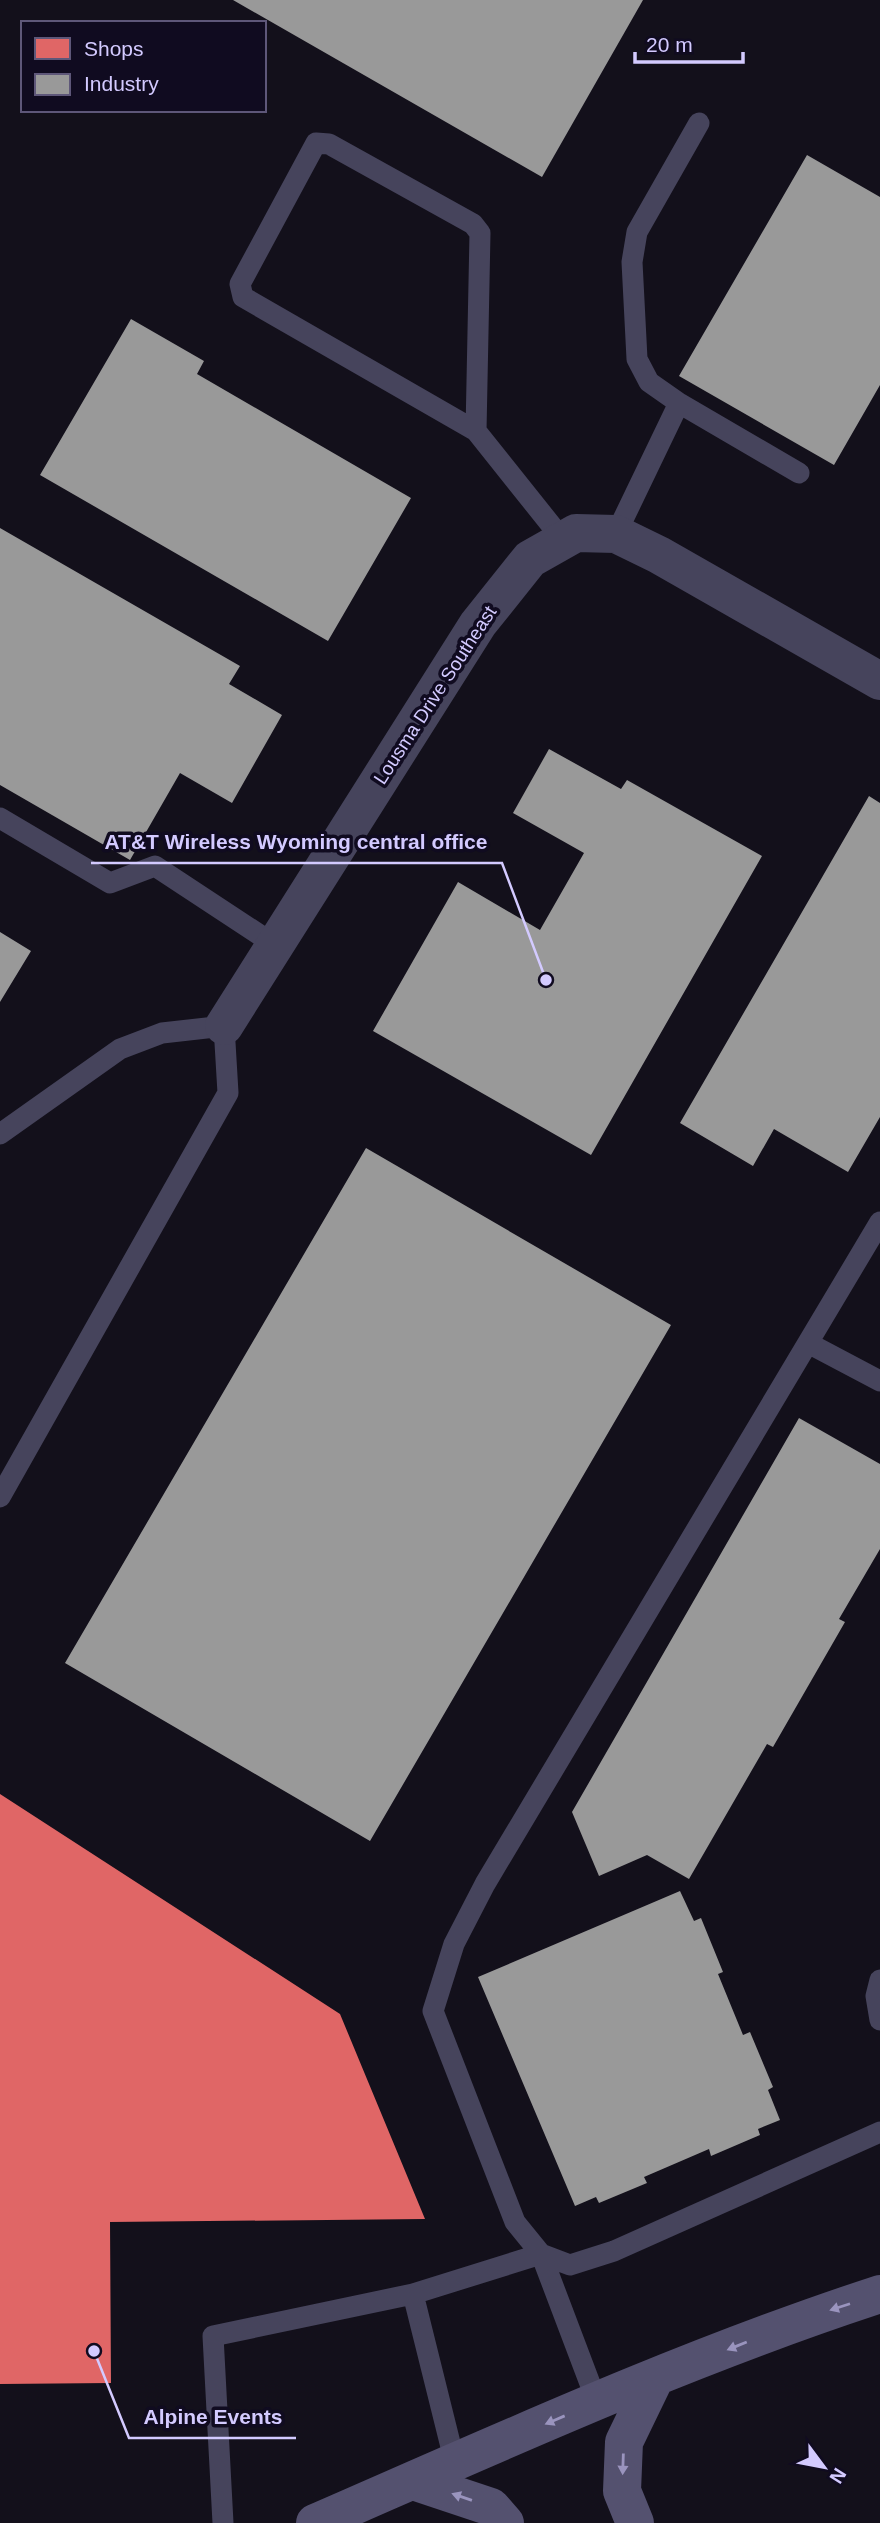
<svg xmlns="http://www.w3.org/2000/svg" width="880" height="2523" font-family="Helvetica,sans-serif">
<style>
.shops{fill:#e06666}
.industry{fill:#999}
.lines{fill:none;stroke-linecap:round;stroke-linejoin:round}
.lane{stroke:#46445c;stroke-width:21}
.street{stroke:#46445c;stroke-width:38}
.secondary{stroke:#54516f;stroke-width:38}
.oneway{fill:#9a94be}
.labels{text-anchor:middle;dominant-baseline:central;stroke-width:7;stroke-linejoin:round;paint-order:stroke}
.street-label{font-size:19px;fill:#d3caff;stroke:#100b20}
.leader{fill:none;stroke:#d3caff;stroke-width:2.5}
.callout-dot{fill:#d3caff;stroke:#100b20;stroke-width:2.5}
.callout-label{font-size:21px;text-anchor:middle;font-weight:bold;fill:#d3caff;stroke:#100b20;stroke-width:7;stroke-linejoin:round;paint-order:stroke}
</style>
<rect width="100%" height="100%" fill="#13101b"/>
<path class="shops" d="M0 1794 340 2014 425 2219 110 2222 111 2383 0 2384Z"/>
<path class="industry" d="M233 0H643L542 177Z
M807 155 880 197V385L834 465 679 376Z
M131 319 204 361 197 374 411 498 328 641 40 475Z
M0 528 240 666 229 684 282 715 232 803 180 773 130 860 0 785Z
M549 749 621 789 627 780 762 856 591 1155 373 1031 458 882 540 930 584 853 513 813Z
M869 796 880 803V1117L848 1172 774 1129 753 1166 680 1123Z
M0 932 31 951 0 1002Z
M366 1148 671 1325 370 1841 65 1663Z
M799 1418 880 1464V1549L839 1619 845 1622 773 1747 767 1744 689 1879 647 1855 599 1876 572 1812Z
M680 1891 694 1921 701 1918 723 1972 718 1974 743 2035 750 2032 773 2087 768 2090 780 2120 758 2129 760 2135 711 2156 709 2149 644 2177 647 2183 599 2203 596 2197 575 2206 478 1977Z"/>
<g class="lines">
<path class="lane" d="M679 403 799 473
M476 431 480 233 473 224 329 144 316 143 240 284 243 297 476 431 563 540
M616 534 679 403 649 382 637 359 632 262 637 232 699 123
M0 818 110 883 155 866 275 945
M0 1134 120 1049 162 1033 224 1026 228 1093 0 1497
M880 1222 485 1884 454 1944 433 2011 515 2222 541 2254 570 2265 614 2251 880 2132
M808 1343 880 1381
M880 1980 876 1996 880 2020
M413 2294 541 2254 597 2402
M223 2523 213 2336 413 2294 455 2463"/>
<path class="street" d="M224 1026 478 624 530 559 576 533 616 534 659 555 880 681"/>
<path class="secondary" d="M413 2481 491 2507 505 2523
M315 2523C501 2442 687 2357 880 2294
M635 2523 622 2491 624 2442 655 2378"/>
</g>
<defs><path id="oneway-solid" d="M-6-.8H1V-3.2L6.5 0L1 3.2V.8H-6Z" transform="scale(1.75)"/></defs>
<g class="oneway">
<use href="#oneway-solid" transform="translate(840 2307) rotate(162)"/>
<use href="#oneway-solid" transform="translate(737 2346) rotate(158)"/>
<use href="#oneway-solid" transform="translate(555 2420) rotate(157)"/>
<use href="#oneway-solid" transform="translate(623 2464) rotate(92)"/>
<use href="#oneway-solid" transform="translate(462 2497) rotate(-161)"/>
</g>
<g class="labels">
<g class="street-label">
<text transform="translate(435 695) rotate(-57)">Lousma Drive Southeast</text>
</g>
</g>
<path class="leader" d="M546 980L502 863H91M94 2351L129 2438H296"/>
<g class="callout-dot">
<circle cx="546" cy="980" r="7"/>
<circle cx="94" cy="2351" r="7"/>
</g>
<g class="callout-label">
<text x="296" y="849">AT&amp;T Wireless Wyoming central office</text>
<text x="213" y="2424">Alpine Events</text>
</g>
<rect x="21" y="21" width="245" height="91" fill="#100b20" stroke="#5e5779" stroke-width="2"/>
<rect x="35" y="38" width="35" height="21" fill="#e06666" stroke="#5e5779" stroke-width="2"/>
<text x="84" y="56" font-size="21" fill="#d3caff">Shops</text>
<rect x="35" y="74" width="35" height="21" fill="#999999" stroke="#5e5779" stroke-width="2"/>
<text x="84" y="91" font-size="21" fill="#d3caff">Industry</text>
<g transform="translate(824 2467) rotate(122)" stroke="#100b20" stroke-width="5" paint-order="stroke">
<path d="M0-5L12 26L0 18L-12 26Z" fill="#d3caff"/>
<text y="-10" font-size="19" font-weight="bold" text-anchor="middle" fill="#d3caff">N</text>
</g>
<path d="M635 52v10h108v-10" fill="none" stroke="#d3caff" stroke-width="3.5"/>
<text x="646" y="52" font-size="21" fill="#d3caff" stroke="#100b20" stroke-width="5" paint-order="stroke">20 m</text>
</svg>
